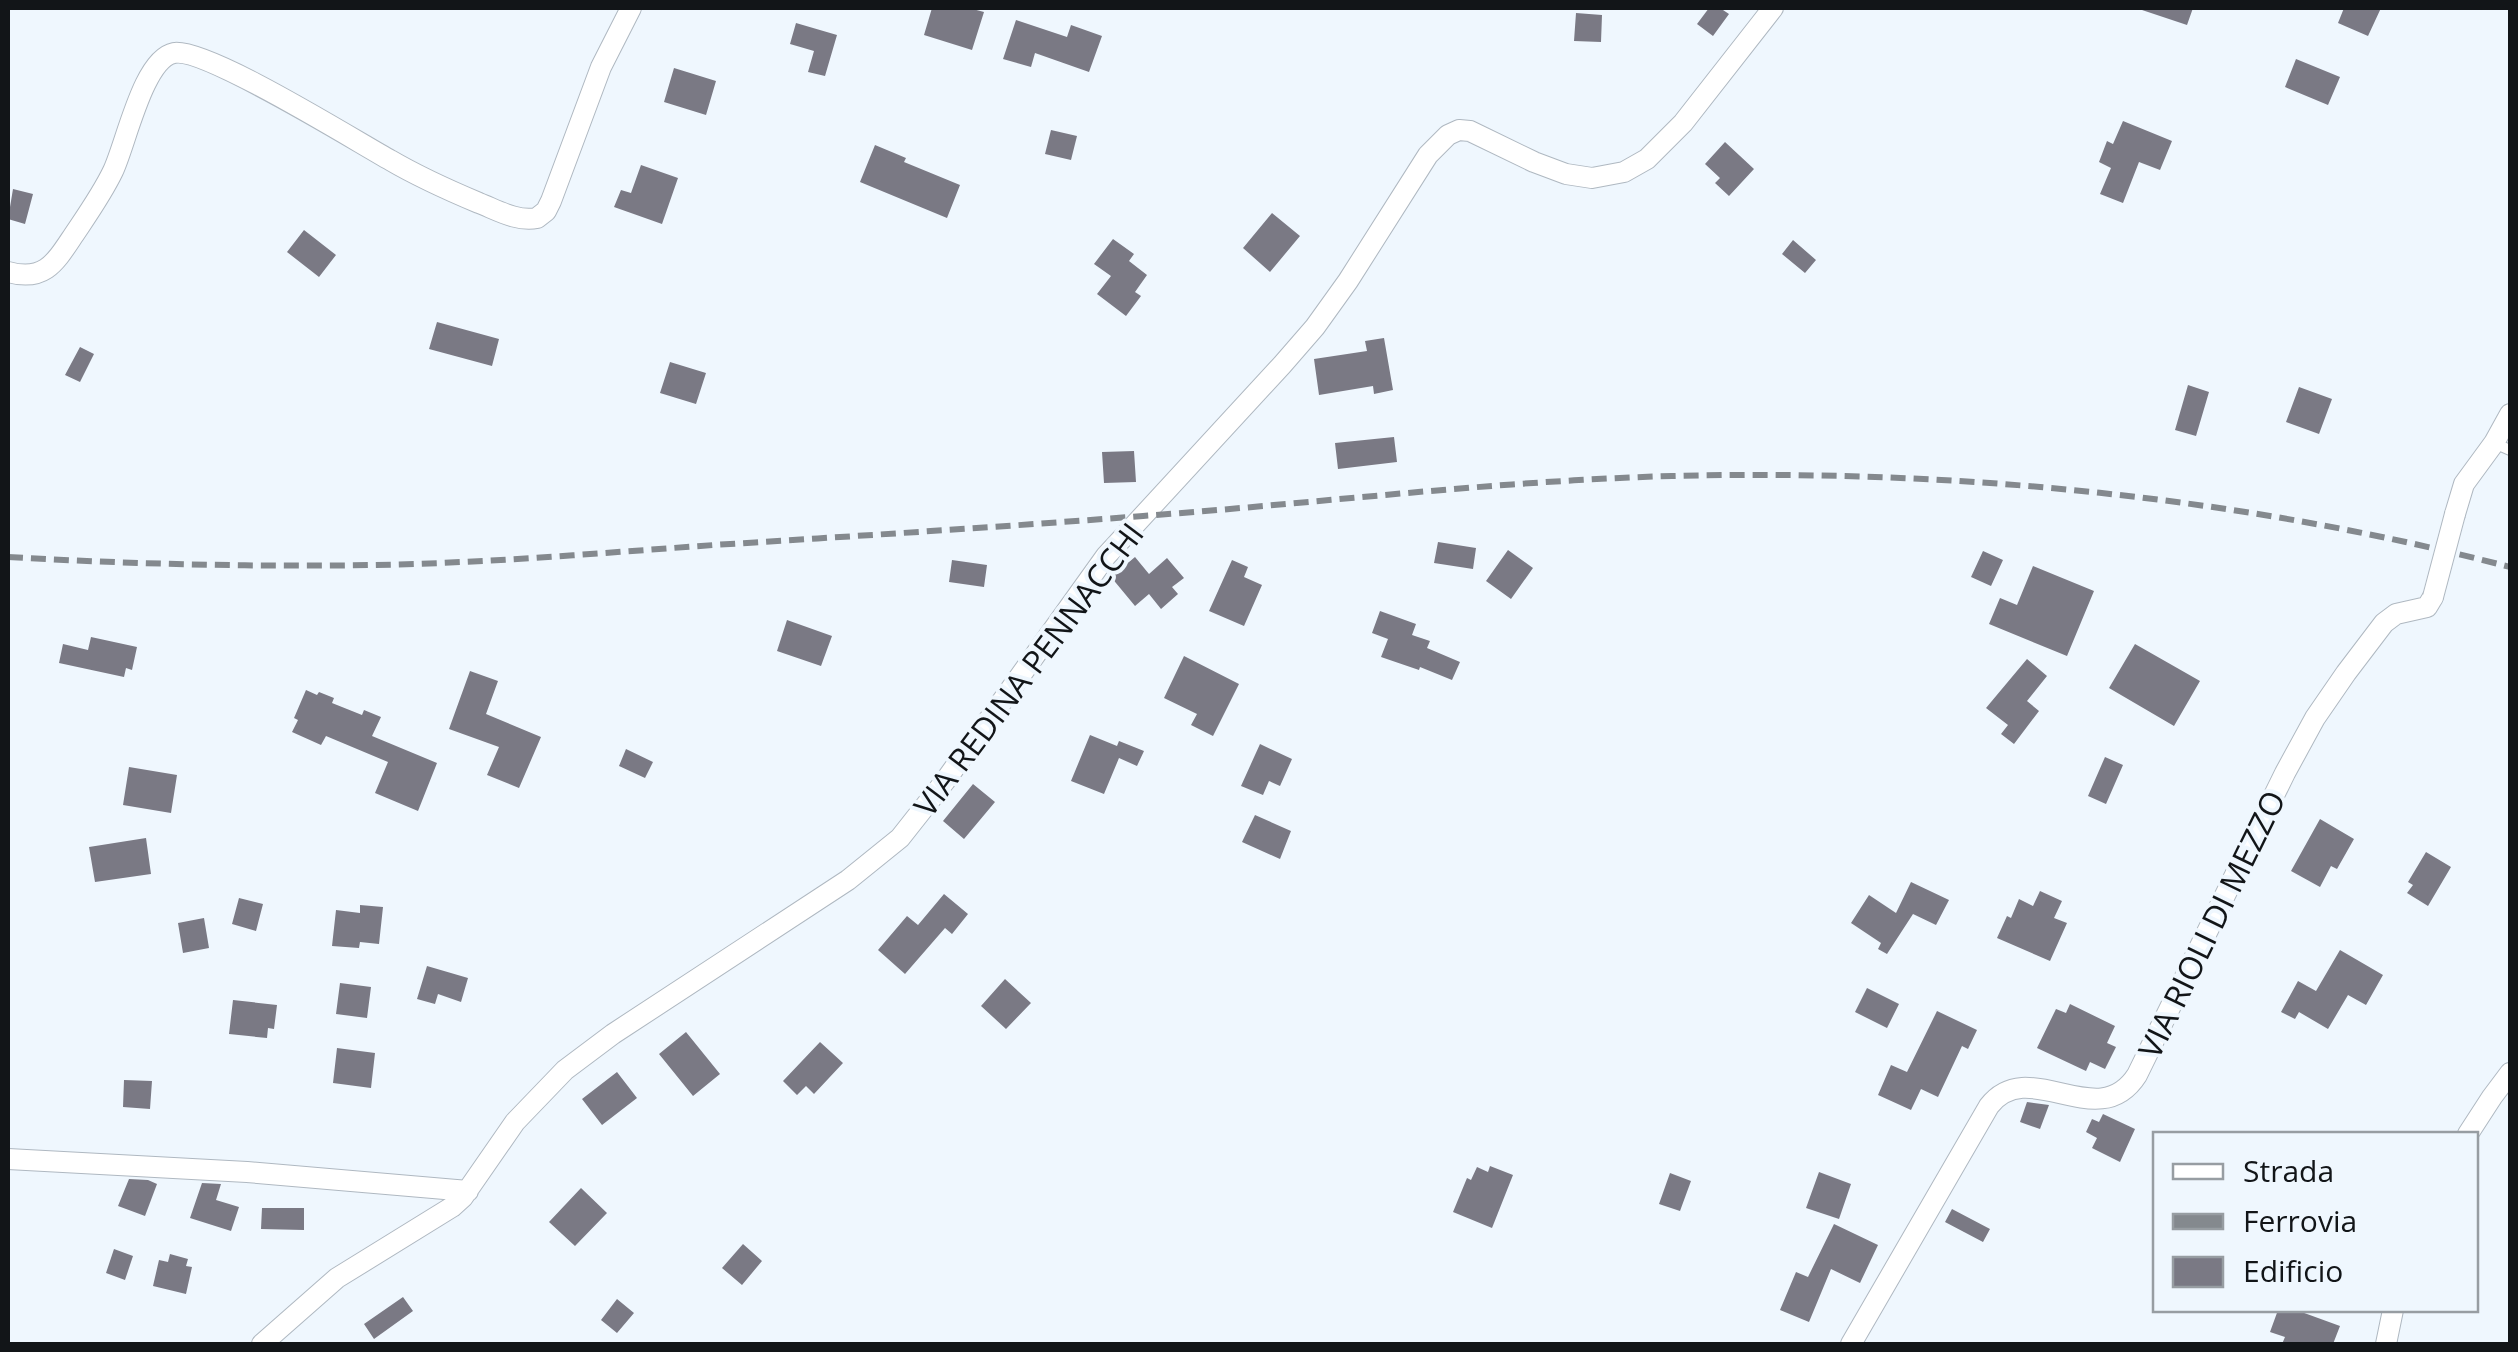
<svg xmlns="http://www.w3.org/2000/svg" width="2518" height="1352" font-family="'Open Sans',sans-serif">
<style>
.building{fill:#7a7984}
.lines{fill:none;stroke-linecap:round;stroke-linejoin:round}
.lane-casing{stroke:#afb8c1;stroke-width:12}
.street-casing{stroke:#afb8c1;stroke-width:22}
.lane{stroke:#fff;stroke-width:10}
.street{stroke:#fff;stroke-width:20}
.rail{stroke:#84898e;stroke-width:6;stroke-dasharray:15 8;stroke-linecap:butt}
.street-bridge-casing{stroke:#afb8c1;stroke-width:22;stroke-linecap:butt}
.street-bridge{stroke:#fff;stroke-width:20}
.labels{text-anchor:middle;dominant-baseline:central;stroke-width:8;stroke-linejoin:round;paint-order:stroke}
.street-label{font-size:32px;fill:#121518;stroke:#eff7fe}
</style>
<rect width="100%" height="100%" fill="#eff7fe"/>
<path class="building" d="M932 8H969L984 12 972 50 924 35Z
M1709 8H1720L1729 14 1713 36 1697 24Z
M2143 8H2193L2187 25 2142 10Z
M2344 8H2381L2368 36 2338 23Z
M1576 13 1602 15 1601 42 1574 41Z
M1016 20 1067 37 1071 25 1102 36 1089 72 1035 53 1031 67 1003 59Z
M796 23 837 35 825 76 808 72 814 51 790 44Z
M2296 59 2340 77 2328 105 2285 87Z
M674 68 716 81 706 115 664 102Z
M2123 121 2172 141 2160 170 2139 162 2123 203 2100 194 2111 168 2099 162 2107 141 2113 144Z
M1051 130 1077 136 1071 160 1045 154Z
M1725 142 1754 169 1729 196 1715 183 1720 178 1705 164Z
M875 145 906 158 904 162 960 185 947 218 860 182Z
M641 165 678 178 662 224 614 207 621 190 631 193Z
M13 189 33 194 25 224 8 219Z
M1272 213 1300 236 1270 272 1243 248Z
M304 230 336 255 319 277 287 252Z
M1113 239 1134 254 1129 261 1147 275 1135 292 1141 296 1126 316 1097 294 1111 276 1094 264Z
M1793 240 1816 260 1805 273 1782 254Z
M437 322 499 339 492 366 429 349Z
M1384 338 1393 390 1374 394 1373 386 1319 395 1314 359 1367 351 1365 341Z
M80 347 94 354 80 382 65 375Z
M670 362 706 373 696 404 660 393Z
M2188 385 2209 392 2196 436 2175 430Z
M2299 387 2332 399 2319 434 2286 422Z
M1394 437 1397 462 1338 469 1335 443Z
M1134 451 1136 482 1104 483 1102 452Z
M1438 542 1476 548 1473 569 1434 563Z
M1508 550 1533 568 1511 599 1486 581Z
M1983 551 2003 560 1991 586 1971 577Z
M1135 557 1149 574 1167 558 1184 578 1172 587 1178 594 1161 609 1149 594 1135 606 1111 577Z
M952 560 987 565 984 587 949 582Z
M1232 560 1248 567 1244 577 1262 585 1244 626 1209 611Z
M2033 566 2094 591 2067 656 1989 624 2000 598 2017 605Z
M1380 611 1416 624 1412 635 1430 641 1427 648 1460 662 1452 680 1420 667 1419 670 1381 657 1388 639 1372 633Z
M787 620 832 636 821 666 777 651Z
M91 637 137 647 132 670 126 668 124 677 59 663 63 644 88 650Z
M2135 644 2200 681 2174 726 2109 688Z
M1184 656 1239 684 1213 736 1191 725 1197 714 1164 698Z
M2027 659 2047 676 2027 701 2039 711 2014 744 2001 734 2008 725 1986 708Z
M470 671 498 681 486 714 541 737 519 788 487 775 499 747 449 729Z
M306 690 317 695 319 692 334 698 332 703 362 715 364 710 381 717 372 736 437 763 418 811 375 793 388 762 326 736 321 745 292 732 298 720 294 718Z
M1090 735 1117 746 1119 741 1144 751 1137 766 1119 758 1104 794 1071 781Z
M1260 744 1292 759 1280 786 1269 781 1263 795 1241 786Z
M626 749 653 762 645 778 619 766Z
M2105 757 2123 765 2106 804 2088 796Z
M129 767 177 775 171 813 123 805Z
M973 784 995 802 964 839 943 821Z
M1255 815 1291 831 1280 859 1242 842Z
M2320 819 2354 839 2337 869 2331 866 2320 887 2291 871Z
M146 838 151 874 95 882 89 847Z
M2426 852 2451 867 2428 906 2407 893 2413 885 2408 882Z
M1911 882 1949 900 1936 925 1913 914 1887 954 1878 949 1881 943 1851 923 1869 895 1896 913Z
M2040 891 2062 901 2054 918 2067 923 2050 961 1997 938 2007 916 2011 918 2019 899 2033 906Z
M944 894 968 914 952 934 945 928 905 974 878 950 907 916 918 925Z
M239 898 263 904 256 931 232 924Z
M360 905 383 907 379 944 360 942 359 948 332 946 336 910 360 913Z
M204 918 209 948 183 953 178 923Z
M2340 950 2383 975 2366 1005 2348 995 2328 1029 2299 1012 2295 1019 2281 1012 2298 981 2316 991Z
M427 966 468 978 461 1002 438 994 435 1004 417 999Z
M1005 979 1031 1003 1006 1029 981 1006Z
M340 983 371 987 367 1018 336 1014Z
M1867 988 1899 1004 1887 1028 1855 1012Z
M233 1000 277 1005 274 1029 268 1028 267 1038 229 1034Z
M2070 1004 2115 1026 2107 1043 2116 1047 2105 1069 2090 1062 2086 1071 2037 1048 2056 1009 2066 1013Z
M1937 1011 1977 1030 1968 1049 1962 1046 1938 1097 1921 1089 1911 1110 1878 1095 1891 1065 1907 1072Z
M686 1032 720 1074 693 1096 659 1054Z
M820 1042 843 1063 814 1094 806 1086 797 1095 783 1081Z
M337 1048 375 1053 371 1088 333 1083Z
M617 1072 637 1098 602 1125 582 1099Z
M124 1080 152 1081 150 1109 123 1107Z
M2027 1102 2049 1105 2040 1129 2020 1122Z
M2103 1114 2135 1129 2120 1162 2092 1148 2097 1138 2086 1132 2092 1119 2099 1122Z
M1490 1166 1513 1175 1492 1228 1453 1212 1467 1178 1471 1180 1477 1167 1488 1172Z
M1819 1172 1851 1184 1839 1219 1806 1208Z
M1670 1173 1691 1181 1680 1211 1659 1204Z
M129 1179 148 1180 157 1184 145 1216 118 1206Z
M202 1183 221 1184 216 1200 239 1207 231 1231 190 1218Z
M581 1188 607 1213 575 1246 549 1222Z
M262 1208H304V1230L261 1229Z
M1952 1209 1990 1229 1983 1242 1945 1222Z
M1834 1224 1878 1245 1860 1283 1831 1269 1809 1322 1780 1310 1796 1272 1808 1277Z
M743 1244 762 1261 742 1285 722 1268Z
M114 1249 133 1256 125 1280 106 1273Z
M170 1254 188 1259 186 1266 192 1267 186 1294 153 1286 159 1260 168 1262Z
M403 1297 413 1311 374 1339 364 1324Z
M617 1299 634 1313 617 1333 601 1320Z
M2278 1310H2296L2340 1326 2333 1344H2282L2285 1337 2270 1332Z"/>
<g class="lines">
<defs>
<path id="lane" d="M2494 443 2510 450"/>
<path id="street" d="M8 272C44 282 55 263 73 236 87 215 102 194 113 171 126 144 143 59 174 53 205 47 354 140 390 160 419 177 448 190 479 203 497 210 517 222 537 218L546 211 551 201 601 67 631 8
M2455 514 2464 484 2494 443 2510 414
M2468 1134 2492 1097 2510 1073
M8 1159 247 1172 468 1191
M262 1344 337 1278 452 1207 463 1197 515 1122 565 1070 613 1034 848 880 900 838 945 781 1106 556 1282 365 1315 327 1348 281 1428 155 1448 135 1459 130 1470 131 1534 162 1566 174 1592 178 1624 172 1647 159 1683 123 1773 8
M1851 1344 1989 1106C2029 1054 2098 1136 2137 1075L2285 773 2315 718 2346 673 2384 623 2396 614 2427 607 2433 597
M2386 1344 2393 1310"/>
</defs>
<use href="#lane" class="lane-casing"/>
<use href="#street" class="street-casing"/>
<use href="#lane" class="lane"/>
<use href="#street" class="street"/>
<path class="rail" d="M8 557C129 564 252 567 374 565 487 563 601 553 714 545 857 536 1000 527 1143 516 1319 503 1495 481 1672 476 1953 469 2238 496 2510 567"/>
<defs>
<path id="street-bridge" d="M2433 597 2455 514"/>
</defs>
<use href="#street-bridge" class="street-bridge-casing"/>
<use href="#street-bridge" class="street-bridge"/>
</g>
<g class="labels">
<g class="street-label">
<text transform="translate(1028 669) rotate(-53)">VIA REDINA PENNACCHI</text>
<text transform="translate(2211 924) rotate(-64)">VIA RIOLI DI MEZZO</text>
</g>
</g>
<rect width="2518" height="1352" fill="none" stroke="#121518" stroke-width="20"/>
<rect x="2153" y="1132" width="325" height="180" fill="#eff7fe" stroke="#979da2" stroke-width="2.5"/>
<rect x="2173" y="1164" width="50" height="15" fill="#ffffff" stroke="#979da2" stroke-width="2.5"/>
<text x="2243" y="1182" font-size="30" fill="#121518">Strada</text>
<rect x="2173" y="1214" width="50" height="15" fill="#84898e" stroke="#979da2" stroke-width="2.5"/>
<text x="2243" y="1232" font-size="30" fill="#121518">Ferrovia</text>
<rect x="2173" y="1257" width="50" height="30" fill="#7a7984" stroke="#979da2" stroke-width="2.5"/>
<text x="2243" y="1282" font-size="30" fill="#121518">Edificio</text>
</svg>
